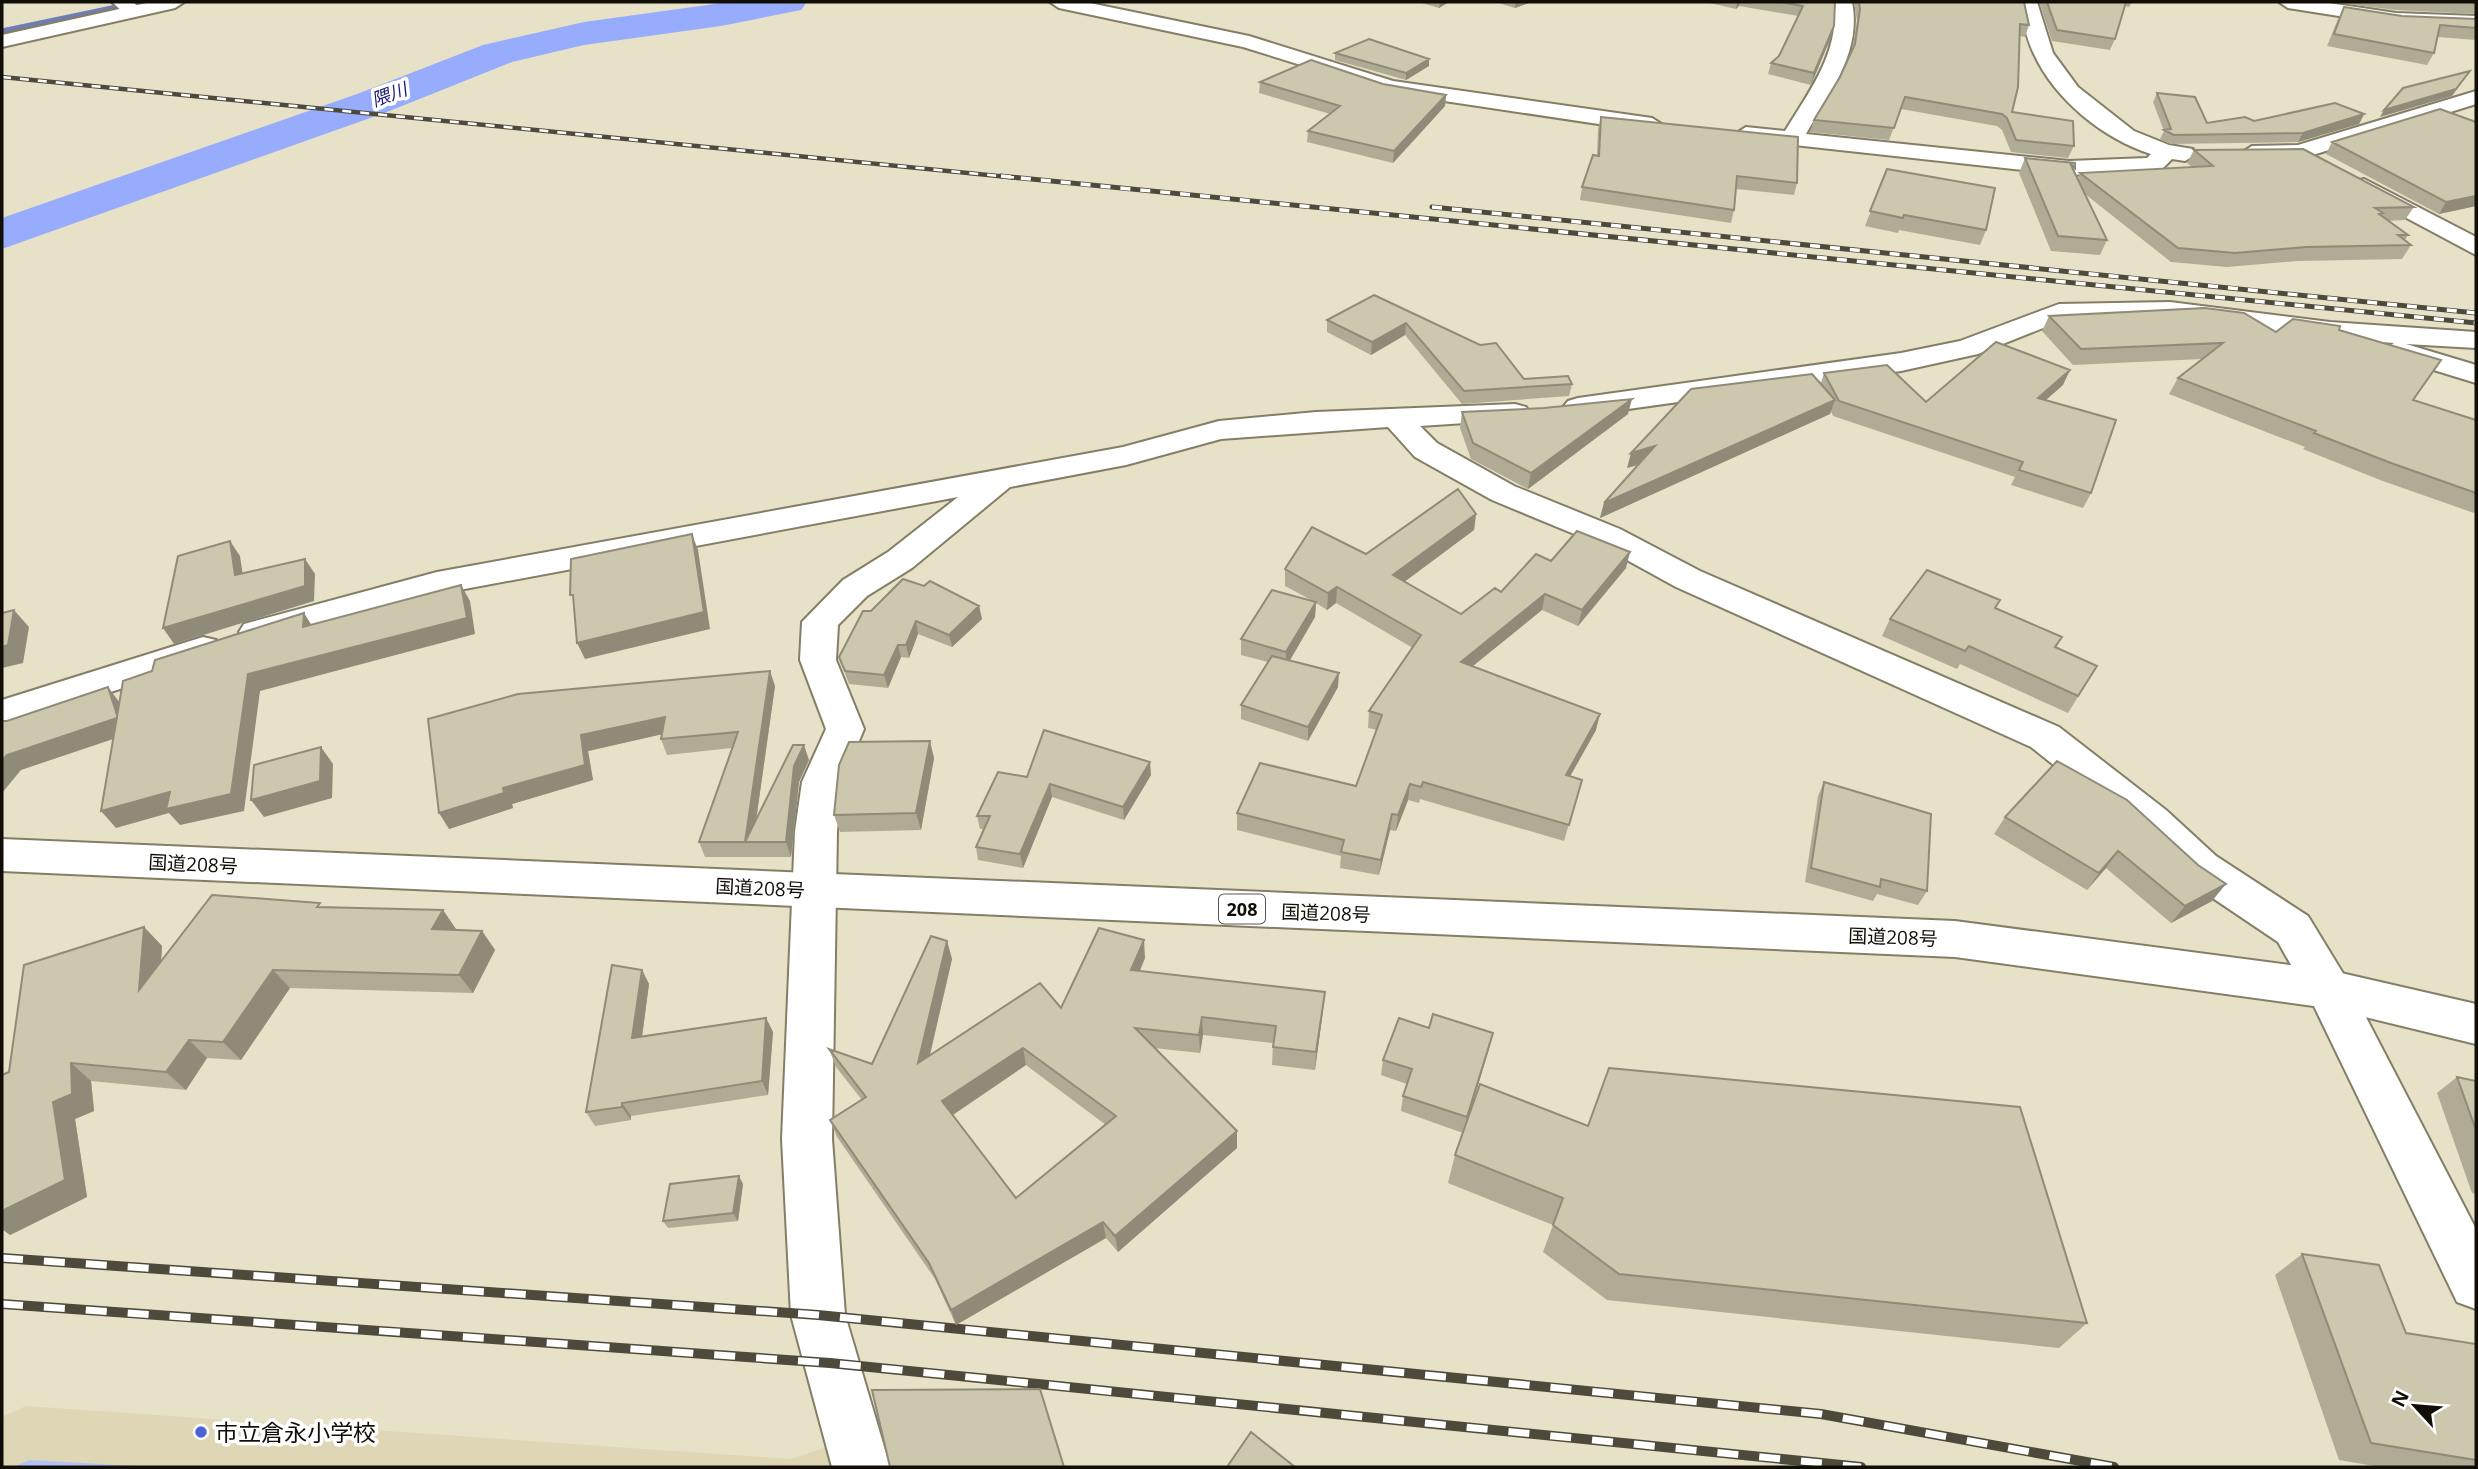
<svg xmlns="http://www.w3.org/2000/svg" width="2478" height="1469" font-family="'Open Sans','Noto Sans JP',sans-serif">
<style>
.built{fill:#ded6b4}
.green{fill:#b3c1f4}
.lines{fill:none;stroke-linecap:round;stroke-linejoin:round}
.stream{stroke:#6e7db2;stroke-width:7}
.river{fill:#97acfc;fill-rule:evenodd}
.minor-casing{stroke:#847e66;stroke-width:4}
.major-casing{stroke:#847e66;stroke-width:4}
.highway-casing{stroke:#847e66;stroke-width:4}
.minor{fill:#fff;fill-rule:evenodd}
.major{fill:#fff;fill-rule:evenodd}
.highway{fill:#fff;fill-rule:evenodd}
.rail-far2-casing{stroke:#4d4a3c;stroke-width:4.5}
.rail-far1-casing{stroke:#4d4a3c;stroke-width:5}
.rail-casing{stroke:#4d4a3c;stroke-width:10}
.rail-far2{stroke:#fff;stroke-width:2.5;stroke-dasharray:9;stroke-linecap:butt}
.rail-far1{stroke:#fff;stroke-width:3.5;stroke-dasharray:10;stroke-linecap:butt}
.rail{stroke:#fff;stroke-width:7;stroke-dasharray:21;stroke-linecap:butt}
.wall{fill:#b0ab95;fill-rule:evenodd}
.shaded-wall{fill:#908b79}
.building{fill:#cdc7ad;stroke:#908b79;stroke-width:2;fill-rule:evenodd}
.poi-dot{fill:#4e62d7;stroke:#fff;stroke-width:2.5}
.labels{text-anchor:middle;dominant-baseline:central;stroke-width:7;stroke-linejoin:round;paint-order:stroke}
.far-water-label{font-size:18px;font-style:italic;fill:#191b75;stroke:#fff}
.shield{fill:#fff;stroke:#585651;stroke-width:2}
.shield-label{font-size:18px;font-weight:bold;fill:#100e06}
.street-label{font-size:19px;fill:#100e06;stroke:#fff}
.near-poi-label{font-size:23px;fill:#100e06;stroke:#fff;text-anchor:start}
</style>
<rect width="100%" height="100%" fill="#e7e1c7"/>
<path class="built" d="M26 1406 790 1459 828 1447 832 1467H2V1417Z"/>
<path class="green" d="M30 1460 152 1467H13Z"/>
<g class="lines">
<path class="stream" d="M2 32 145 2"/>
<path class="river" d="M729 2H807L801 10 721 26 584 45 512 62 387 112 2 249V218L357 94 483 45 584 22Z"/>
<defs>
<path id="minor" d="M112 2H133L143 11 140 15H126Z
M1050 2H1085L1249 36 1393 81 1652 118 1663 125 1652 132 1391 93 1243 47 1059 8Z
M1834 2H1852C1862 52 1830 92 1806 134L2069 161 2147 158 2151 154C2104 139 2055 100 2034 54 2026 38 2023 20 2019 2H2037L2053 53 2078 87 2134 131 2169 145 2193 149 2196 154 2185 161 2172 159 2161 170 2153 172 2069 175 1738 139 1735 134 1746 127 1785 131C1810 90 1840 52 1834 2Z
M2279 2H2322L2396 13 2476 16V28L2396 25 2288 8Z
M2476 91V104L2300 159 2252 160 2241 153 2252 146 2298 145Z
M2364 179 2476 237V255L2356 191 2352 186 2356 181Z
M2170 302 2330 322 2476 332V348L2406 344 2476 365V383L2388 356 2384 350 2394 343 2330 338 2170 318 2063 320 1978 354 1901 371 1578 416 1568 413 1563 407 1568 401 1578 398 1901 353 1960 341 2059 304Z
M1515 404 1526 407 1530 413 1526 419 1420 426 1437 443 1514 486 1620 529 1700 571 2059 727 2166 810 2216 856 2308 916 2344 975 2476 1229V1309L2457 1302 2312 1002 2278 942 2186 880 2138 832 2031 747 1676 587 1596 543 1492 500 1415 457 1388 427 1221 439 1126 465 1010 487 912 568 867 596 838 625 836 660 864 729 842 782 837 831 832 1139 845 1315 890 1467H832L791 1315 782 1139 795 831 802 782 826 729 800 660 802 622 843 580 888 552 958 497 438 594 257 644 244 640 239 632 244 624 437 572 1123 447 1219 421 1316 412Z
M203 637 216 640 221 649 216 658 2 727V700Z"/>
<path id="major" d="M151 2H184L175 8 2 47V35Z"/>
<path id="highway" d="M2 839 1955 921 2328 970 2476 1004V1044L2328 1008 1955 957 2 871Z"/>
</defs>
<use href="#minor" class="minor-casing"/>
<use href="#major" class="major-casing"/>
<use href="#highway" class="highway-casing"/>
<use href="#minor" class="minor"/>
<use href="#major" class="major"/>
<use href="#highway" class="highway"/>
<defs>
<path id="rail-far2" d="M2 77 1019 178"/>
<path id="rail-far1" d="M1001 176 2476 323
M1432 207 2476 313"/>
<path id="rail" d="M2 1258 818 1315 1821 1414 2114 1467
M2 1304 830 1363 1861 1467"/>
</defs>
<use href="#rail-far2" class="rail-far2-casing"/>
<use href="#rail-far1" class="rail-far1-casing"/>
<use href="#rail" class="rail-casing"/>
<use href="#rail-far2" class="rail-far2"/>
<use href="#rail-far1" class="rail-far1"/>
<use href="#rail" class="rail"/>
</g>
<path class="wall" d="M1418 2H1449L1439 8Z
M1495 2H1531L1515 8Z
M1705 2H1835L1831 37 1811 85 1768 74 1771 63 1779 56 1798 16 1739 6 1736 9Z
M1854 2H2024L2029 25 2025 37 2020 36 2012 112 2074 146 2068 158 2011 152 2002 130 1997 126 1901 109 1889 140 1810 132 1814 120 1840 77 1852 50 1857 21Z
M2039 2H2132L2129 7 2125 6 2115 39 2110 50 2052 41Z
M2329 2H2476V14L2396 10Z
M2344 7 2402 16 2476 19V40L2438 37 2434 53 2427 65 2327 46 2338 19Z
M1335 53 1429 66 1406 80 1335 60Z
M1260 82 1383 84 1446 95 1445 106 1393 163 1307 142 1308 131 1330 114 1259 93Z
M2157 93 2207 123 2254 121 2364 114 2359 124 2298 142 2170 144 2160 139 2164 131 2153 102Z
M1601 117 1797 183 1794 195 1736 189 1734 210 1731 223 1580 200 1582 187 1597 155 1598 129Z
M2476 122V206L2439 214 2326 154 2332 142Z
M2194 150 2414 207 2405 220 2388 221 2408 235 2405 240 2411 245 2402 259 2298 261 2227 267 2171 262 2085 194 2107 240 2100 255 2051 251 2019 173 2025 158 2075 163V168L2074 172 2078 180 2080 173 2192 167 2187 163Z
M1887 169 1986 230 1980 245 1899 230 1898 233 1865 226Z
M1374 295 1524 379 1572 384 1569 396 1462 404 1405 335 1371 355 1327 332V320Z
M2049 316 2276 332 2339 330 2413 400 2476 420V510L2474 513 2380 480 2303 449 2305 447 2169 394 2178 378 2202 359 2073 365 2042 331Z
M1824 373 1926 402 2063 385 2045 400 2091 493 2083 508 2011 485 2015 477 1833 416 1831 411 1830 414 1600 518 1604 503 1638 465 1627 468 1821 383Z
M1462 412 1628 414 1528 489 1471 459 1460 428Z
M1476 514 1474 530 1404 582 1461 614 1501 592 1551 561 1626 568 1578 626 1542 610 1473 666 1596 730 1570 776 1582 780 1564 841 1420 799 1419 803 1408 800 1396 831 1390 830 1379 875 1340 868 1341 856 1237 830V813L1356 786 1377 730 1368 728 1369 711 1413 648 1336 603 1327 610 1316 603 1315 617 1290 660 1338 687 1308 741 1241 719V705L1268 662 1241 655V639L1311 600 1285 586V569L1366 554Z
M979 606 982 619 952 647 918 634 909 658 901 657 888 688 849 684 839 657 871 611Z
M1996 608 2062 637 2056 648 2097 666 2068 713 1960 664 1957 669 1882 636 1890 619Z
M775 686 756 820 809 760 799 782 791 857H705L699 842 732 748 667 755 661 739 662 734 588 751 593 780 512 804 513 808 449 829 428 719Z
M934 758 921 830 840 832 834 815Z
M2057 761 2212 901 2171 923 2106 868 2087 890 1994 834 2005 817Z
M1151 775 1124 820 1052 797 1023 868 978 860 976 847 983 829H980L977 816 1027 777Z
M1824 782 1927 891 1918 905 1877 894 1873 901 1805 882 1818 796Z
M324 907 443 910 456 930 482 931 495 950 473 993 290 988 241 1060 207 1058 186 1090 91 1081 94 1111 75 1119 87 1197 10 1235 2 1229V1075L9 1072 144 927 162 946 161 962Z
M947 941 952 959 930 1055 1061 1008 1145 958 1140 971 1323 1010 1315 1070 1272 1065 1273 1043 1203 1035 1200 1053 1154 1048 1237 1148 1118 1252 1106 1238 956 1325 935 1279 837 1137 830 1120 862 1100 836 1067 829 1049 872 1064ZM1026 1065 1106 1125 1016 1198 953 1115Z
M642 970 649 984 642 1036 766 1018 773 1032 768 1095 631 1116V1120L595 1126 586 1112Z
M1489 1049 1466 1124 2087 1323 2059 1348 1607 1300 1543 1252 1553 1225 1448 1183 1455 1155 1463 1133 1401 1111 1403 1096 1407 1084 1381 1075 1383 1060Z
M2457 1077 2476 1081V1194L2472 1193 2437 1093Z
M743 1184 738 1221 668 1228 663 1221Z
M2302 1254 2406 1333 2476 1344V1467H2380L2339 1460 2275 1275Z"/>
<path class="shaded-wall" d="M1440 2H1449L1439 8Z
M1515 2H1531L1515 8Z
M1737 2H1740L1739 6 1736 9Z
M1834 26 1831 37 1811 85 1814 73Z
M1429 59V66L1406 80V73Z
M2470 71 2452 96 2380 117 2384 110Z
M1446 95 1445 106 1393 163 1394 151Z
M2364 114 2359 124 2298 142 2303 133Z
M2476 196V206L2439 214 2446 202Z
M1406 323 1405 335 1371 355 1372 342Z
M2070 370 2063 385 2031 413 2038 398Z
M1632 399 1628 414 1528 489 1531 473Z
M1835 400 1830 414 1600 518 1604 503Z
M1655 446 1651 461 1627 468 1631 453Z
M1476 514 1474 530 1392 591 1393 575Z
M692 534 698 550 710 629 585 659 577 643Z
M230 541 240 556 245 590 235 575Z
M1630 552 1626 568 1578 626 1582 610Z
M305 559 315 574 314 601 174 644 163 628Z
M461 585 470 601 475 634 260 691 244 811 180 825 169 813 116 828 101 811 248 674Z
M1337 587 1336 603 1327 610 1328 593Z
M1545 594 1542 610 1458 678 1461 662Z
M1316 602 1315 617 1286 667V652Z
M979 606 982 619 952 647 949 635Z
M14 610 29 627 23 663 2 668V647Z
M304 613 314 629 303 627Z
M916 621 918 634 909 658 906 645Z
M898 645 901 657 888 688 884 675Z
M770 671 775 686 753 842H745L751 857 745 842Z
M1339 673 1338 687 1308 741V727Z
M108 687 120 703 131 733 21 770 2 793V761L7 755Z
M1600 714 1596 730 1562 791 1566 775Z
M665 717 672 732 588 751 593 780 512 804 513 808 449 829 439 813 503 788 581 735Z
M930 741 934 758 921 830 916 813Z
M804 745 809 760 799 782 791 857 786 842 794 766Z
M321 747 333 764 332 798 264 817 251 800Z
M1150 762 1151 775 1124 820 1123 807Z
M1050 784 1052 797 1023 868 1020 854Z
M1410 784 1408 800 1396 831 1398 815Z
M1392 814 1390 830 1379 875 1381 860Z
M2118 851 2106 868 2087 890 2099 873Z
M2226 884 2212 901 2171 923 2185 906Z
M443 910 456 929 446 948 432 929Z
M144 927 162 946 158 1009 139 990Z
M482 931 495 950 473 993 459 975Z
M1144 940 1145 958 1132 988 1131 970Z
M947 941 952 959 924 1080 918 1063Z
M273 970 290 988 241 1060 223 1042Z
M642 970 649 984 640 1052 632 1038Z
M1325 992 1323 1010 1315 1070 1316 1052Z
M1202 1017 1203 1035 1200 1053 1199 1035Z
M766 1018 773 1032 768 1095 762 1081Z
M1493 1033 1489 1049 1463 1133 1467 1117Z
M189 1040 207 1058 186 1090 166 1072Z
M1023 1048 1026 1065 948 1118 942 1101Z
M71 1063 91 1081 94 1111 75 1119 87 1197 10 1235 2 1229V1211Z
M622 1103 631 1116V1120L622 1107Z
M1237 1131V1148L1118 1252 1115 1236Z
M739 1176 743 1184 738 1221 733 1213Z
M1103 1222 1106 1238 956 1325 951 1310Z"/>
<path class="building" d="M1781 2H1835L1834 26 1814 73 1771 63 1779 56 1803 6Z
M1859 2H2024L2029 25 2020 24 2018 87 2012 112 2073 121 2074 146 2016 140 2007 118 2002 114 1905 97 1894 128 1814 120 1840 77 1855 44 1860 9Z
M2047 2H2126L2115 39 2057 30Z
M2344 7 2402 16 2476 19V28L2440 25 2434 53 2334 34Z
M1369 39 1429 59 1406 73 1335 53Z
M1311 60 1383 84 1446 95 1394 151 1308 131 1340 106 1260 82Z
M2470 71 2456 89 2384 110 2403 88Z
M2157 93 2195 97 2207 123 2245 117 2254 121 2335 103 2364 114 2303 133 2174 135 2164 130 2171 129Z
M2440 109 2476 122V196L2446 202 2332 142Z
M1601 117 1798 137 1797 183 1737 176 1734 210 1582 187 1593 155 1599 156Z
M2303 149 2414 207 2375 208 2383 213 2379 214 2408 235H2398L2411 245 2306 247 2235 253 2178 248 2080 173 2213 166 2194 150Z
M2025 158 2075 163V168L2070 163 2107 240 2058 236Z
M1887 169 1995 188 1986 230 1904 215 1903 218 1870 211Z
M1374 295 1480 345 1496 343 1524 379 1568 376 1572 384 1464 391 1406 323 1372 342 1327 320Z
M2205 308 2244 313 2276 332 2293 319 2340 326 2339 330 2441 360 2413 400 2476 420V493L2391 463 2314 433 2316 431 2178 378 2223 343 2081 349 2049 316Z
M1996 342 2070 370 2038 398 2116 420 2091 493 2019 470 2023 462 1839 401 1824 373 1887 365 1926 402Z
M1812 374 1835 400 1604 503 1655 446 1631 453 1691 389Z
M1632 399 1531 473 1473 443 1462 412 1544 408Z
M1458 489 1476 514 1393 575 1461 614 1495 588 1501 592 1536 554 1551 561 1577 531 1630 552 1582 610 1545 594 1461 662 1600 714 1566 775 1582 780 1569 825 1423 782 1421 787 1410 784 1398 815 1392 814 1381 860 1341 852 1344 840 1237 813 1260 763 1356 786 1382 715 1369 711 1421 635 1337 587 1328 593 1285 569 1312 527 1366 554Z
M692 534 704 612 577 643 573 595H570L571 559Z
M230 541 235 575 305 559V586L163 628 178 556Z
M1927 570 2000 600 1995 608 2062 637 2055 647 2097 666 2078 696 1969 646 1965 651 1890 619Z
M903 579 924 586 930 581 979 606 949 635 916 621 906 645H898L884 675 845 671 839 657 863 611H871Z
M461 585 467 618 248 674 231 794 166 809 170 792 101 811 123 681 152 671 155 660 304 613 303 627Z
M1272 590 1316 602 1286 652 1241 639Z
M14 610 8 645 2 647V613Z
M1272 656 1339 673 1308 727 1241 705Z
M770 671 745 842H699L738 732 661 739 665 717 581 735 585 765 503 788 504 793 439 813 428 719 518 694Z
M108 687 117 715V718L7 755 2 761V721H7Z
M1044 730 1150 762 1123 807 1050 784 1020 854 976 847 990 816H977L998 772 1027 777Z
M930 741 916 813 834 815 839 765 849 742Z
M793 745H804L794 766 786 842H745Z
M321 747 320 781 251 800 254 765Z
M2057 761 2127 800 2198 865 2226 884 2185 906 2118 851 2099 873 2005 817Z
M1824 782 1931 814 1927 891 1881 879 1880 887 1811 868Z
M212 895 320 903 317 907 443 910 432 929 482 931 459 975 273 970 223 1042 189 1040 166 1072 71 1063 72 1094 53 1102 65 1180 2 1211V1075L9 1072 24 965 144 927 139 990Z
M1099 928 1144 940 1131 970 1325 992 1316 1052 1273 1047 1276 1026 1202 1017 1199 1035 1135 1028 1237 1131 1115 1236 1103 1222 951 1310 929 1263 830 1120 866 1097 829 1049 872 1064 931 936 947 941 918 1063 1040 983 1061 1008ZM1023 1048 1116 1116 1016 1198 942 1101Z
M612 965 642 970 632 1038 766 1018 762 1081 622 1103V1107L586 1112Z
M1433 1014 1493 1033 1467 1117 1403 1096 1412 1069 1383 1060 1399 1018 1429 1028Z
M1609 1068 2020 1107 2087 1323 1619 1274 1553 1225 1563 1198 1455 1155 1480 1084 1588 1126Z
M2457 1077 2476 1081V1130Z
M739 1176 733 1213 663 1221 670 1184Z
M2302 1254 2379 1265 2406 1333 2476 1344V1460L2371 1443Z
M1040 1389 1064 1467H890L872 1390Z
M1251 1432 1295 1467H1227Z"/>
<circle class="poi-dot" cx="201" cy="1432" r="7"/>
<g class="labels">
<g class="far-water-label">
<text transform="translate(389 94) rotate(-20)">隈川</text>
</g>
<rect class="shield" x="1219" y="894.5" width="46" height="29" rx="5"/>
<g class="shield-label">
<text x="1242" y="909">208</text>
</g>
<g class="street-label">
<text transform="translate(193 864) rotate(3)">国道208号</text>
<text transform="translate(760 888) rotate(3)">国道208号</text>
<text transform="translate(1326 913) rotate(2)">国道208号</text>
<text transform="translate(1893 937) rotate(2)">国道208号</text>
</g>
<g class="near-poi-label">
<text x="215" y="1432">市立倉永小学校</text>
</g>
</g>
<rect width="2478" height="1469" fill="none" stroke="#100e06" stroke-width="7"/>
<g transform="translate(2415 1406) rotate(296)" stroke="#ffffff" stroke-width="5" paint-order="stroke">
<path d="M0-5L12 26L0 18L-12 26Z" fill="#100e06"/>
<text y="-10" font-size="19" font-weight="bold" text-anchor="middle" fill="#100e06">N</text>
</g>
</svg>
